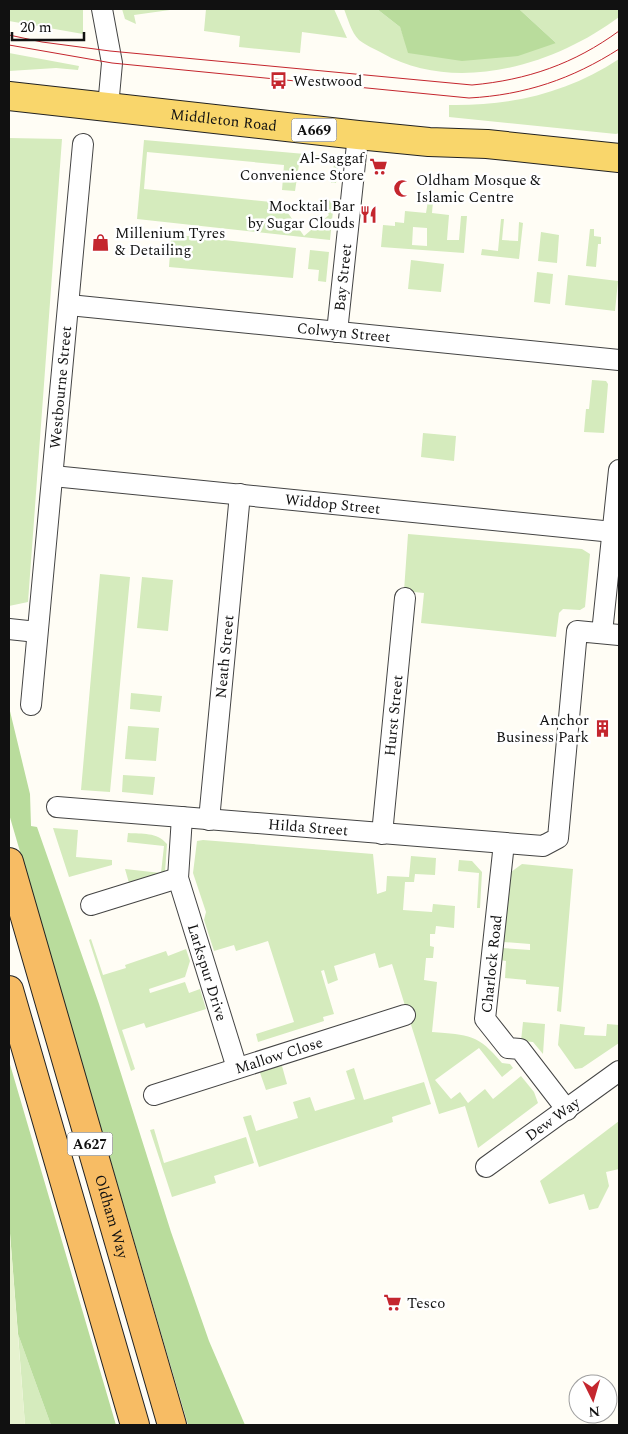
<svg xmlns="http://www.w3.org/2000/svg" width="628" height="1434" font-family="Spectral,serif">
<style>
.green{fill:#d5ebbd;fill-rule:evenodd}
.forest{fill:#b9dc9c}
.pitch{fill:#e6f2cf}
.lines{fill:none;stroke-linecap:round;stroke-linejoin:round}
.minor-casing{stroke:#444;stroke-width:22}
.primary-casing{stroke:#222;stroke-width:30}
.trunk-casing{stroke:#222;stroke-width:30}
.minor{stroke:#fff;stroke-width:20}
.primary{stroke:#f9d66b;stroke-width:28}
.trunk{stroke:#f7bc64;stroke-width:28}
.tram{stroke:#c4262e;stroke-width:1}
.labels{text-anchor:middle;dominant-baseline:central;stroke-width:5;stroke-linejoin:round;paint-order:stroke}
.shield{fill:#fff;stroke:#585858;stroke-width:1}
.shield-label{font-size:14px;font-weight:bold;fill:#111}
.poi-label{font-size:15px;fill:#111;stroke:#fff;text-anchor:start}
.street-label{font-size:15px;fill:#111;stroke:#fff}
</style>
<rect width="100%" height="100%" fill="#fffdf5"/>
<path class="green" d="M9 9H83V34L9 21Z
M122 9H177L134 15 136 24 125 19Z
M203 9H334L347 38 302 32 300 53 239 47 240 36 204 31 206 9Z
M344 9H377L400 27 405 41 556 43 519 9H619V17C555 65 456 95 382 53 375 49 365 45 359 40 351 32 348 19 344 9Z
M9 53 79 66 78 70 56 68 9 71Z
M619 59V133L616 134 449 117V105C512 106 567 93 619 59Z
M9 138 62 139 28 602 9 606Z
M144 140 339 157 336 183H331L334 164 300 158 295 191 282 190 284 165 147 152 144 189 281 203 304 236 329 215 319 200 334 201 330 240 137 219Z
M428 201H433L432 213 449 215 447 240H459L461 216H467L464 253 381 247 383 225 395 226V222L404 223 405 211 426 213ZM413 227 427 228V246L412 245Z
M501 219H504L502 240 518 241 519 222 523 223 519 259 481 255 482 249 498 251Z
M590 229H594V236L601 237V244H598L596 267 586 266Z
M541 232 559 235 557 263 538 261Z
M178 235 296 248 293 278 169 267 171 240Z
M310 250 329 252 326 282 318 281 319 270 308 269Z
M411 260 444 264 441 292 408 289Z
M537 272 553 274 550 304 534 302Z
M568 275 618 281 615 311 565 305Z
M592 380 606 381 608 384 604 433 584 432 586 409H589Z
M423 433 456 436 454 461 421 457Z
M408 534 582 549 590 554 585 607 580 610 563 609 559 613 556 637 421 623 424 593 404 591Z
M100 574 130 577 110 792 81 790Z
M142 577 173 580 168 631 137 628Z
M131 693 162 696 160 712 130 709Z
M128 726 159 728 156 761 125 759Z
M123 775 155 777 153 795 122 792Z
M53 828 78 830 76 857 112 860V865L69 877Z
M128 833C142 834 157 832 167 844L165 872 129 883 125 869 161 873 164 846 127 842Z
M203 840 373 854 377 894 386 891 387 876 409 877 411 856 436 858 435 875 415 874 414 882H405L403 910 432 912 433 904 455 906 454 928 436 926 435 934H430V946L434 947 433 958H426L424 980 437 982 432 1032C469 1035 478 1034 502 1063L510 1064 513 1068 502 1077 479 1048 435 1080 451 1099 460 1092 468 1103 485 1089 493 1099 521 1076 534 1092 538 1103 478 1148 465 1106 439 1114 392 964 379 968 375 953 334 966 338 980 328 984 324 970 321 971 334 1014 323 1017 324 1021 258 1042 256 1034 294 1022 268 941 236 951 234 945 214 951 204 920 206 912 193 873 197 841Z
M459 860 472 861 482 872 480 908H477L479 873 458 871Z
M522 864 573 869 561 1012 557 1011 559 987 526 984V980L505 978 506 961 500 960 501 948 530 950V944L503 942 511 872Z
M91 939 103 975 126 968 125 965 166 951 168 956 186 949 190 961 185 977 149 989 150 993 185 982 189 993 200 989 206 1009 146 1028 144 1023 122 1030 135 1069 131 1071 89 940Z
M523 1022 545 1024 543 1054 533 1042 521 1041Z
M560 1024 585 1027 584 1035 606 1036 607 1024 619 1025V1043L582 1068 575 1069 558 1045Z
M272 1063 276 1067 282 1066 287 1084 266 1090 258 1067Z
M354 1068 364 1100 424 1082 431 1104 392 1117 393 1122 259 1167 243 1117 251 1115 256 1131 298 1118 293 1102 310 1097 315 1111 355 1099 346 1071Z
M619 1121V1169L606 1172 609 1186 598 1208 589 1210 584 1194 549 1204 540 1181Z
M154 1129 164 1163 246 1137 254 1163 214 1176 216 1183 172 1197 150 1130Z
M18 1334 51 1425H25Z"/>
<path class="forest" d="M377 9H519L556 43 518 56 462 61 408 53 400 27Z
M9 707 30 794 31 826 37 827 99 1004 171 1232 209 1341 245 1425H188L9 814Z
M9 1061 116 1425H51L18 1334 9 1221Z"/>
<path class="pitch" d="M9 1221 25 1425H9Z"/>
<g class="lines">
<defs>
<g id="minor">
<path d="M102 9 112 63 108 107"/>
<path id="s1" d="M69 305 619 360"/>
<path id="s2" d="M337 332 358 135"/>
<path id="s3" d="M53 476 613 532"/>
<path d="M9 629 37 632"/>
<path d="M602 633 619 470"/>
<path id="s4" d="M31 705 83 144"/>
<path id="s5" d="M57 807 543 846 558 838 577 631 619 635"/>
<path id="s6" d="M182 817 178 878 237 1068"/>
<path id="s7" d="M209 820 240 494"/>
<path id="s8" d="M382 834 405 598"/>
<path d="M504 843 485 1019 508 1048 520 1049 567 1110"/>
<path d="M91 905 178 878"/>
<path id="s9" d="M154 1095 405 1015"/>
<path id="s10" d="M486 1167 619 1071"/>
</g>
<g id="primary">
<path id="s11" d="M9 96 358 135 429 142 487 144 619 158"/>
</g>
<g id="trunk">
<path id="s12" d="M9 862 172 1425"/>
<path d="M9 990 135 1425"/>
</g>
</defs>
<use href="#minor" class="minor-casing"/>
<use href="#primary" class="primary-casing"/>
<use href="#trunk" class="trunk-casing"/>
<use href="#minor" class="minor"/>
<use href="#primary" class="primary"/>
<use href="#trunk" class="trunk"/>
<path class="tram" d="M9 35 42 42 110 51 472 85C527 80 574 64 619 31
M9 45 112 63 469 98C525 95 572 79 619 49"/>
</g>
<defs>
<symbol id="bus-bare" viewBox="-9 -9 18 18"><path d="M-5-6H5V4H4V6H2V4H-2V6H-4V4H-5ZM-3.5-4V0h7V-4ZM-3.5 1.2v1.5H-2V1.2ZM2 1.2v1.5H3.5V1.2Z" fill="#c4262e" stroke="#fff" stroke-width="2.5" paint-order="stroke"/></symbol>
<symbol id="supermarket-bare" viewBox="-9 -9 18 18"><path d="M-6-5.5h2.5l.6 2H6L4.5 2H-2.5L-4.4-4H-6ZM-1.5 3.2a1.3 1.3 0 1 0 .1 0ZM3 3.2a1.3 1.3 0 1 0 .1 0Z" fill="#c4262e" stroke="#fff" stroke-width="2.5" paint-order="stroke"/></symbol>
<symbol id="mosque-bare" viewBox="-9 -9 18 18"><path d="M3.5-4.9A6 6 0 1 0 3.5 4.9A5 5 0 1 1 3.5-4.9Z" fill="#c4262e" stroke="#fff" stroke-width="2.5" paint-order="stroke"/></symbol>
<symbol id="restaurant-bare" viewBox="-9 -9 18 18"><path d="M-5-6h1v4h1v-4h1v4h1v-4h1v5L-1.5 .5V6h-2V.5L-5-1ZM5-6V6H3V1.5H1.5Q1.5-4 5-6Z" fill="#c4262e" stroke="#fff" stroke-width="2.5" paint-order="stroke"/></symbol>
<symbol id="shop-bare" viewBox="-9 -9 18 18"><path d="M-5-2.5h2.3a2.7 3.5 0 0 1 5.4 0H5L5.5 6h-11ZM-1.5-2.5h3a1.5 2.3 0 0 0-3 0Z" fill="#c4262e" stroke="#fff" stroke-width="2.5" paint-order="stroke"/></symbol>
<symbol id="building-bare" viewBox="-9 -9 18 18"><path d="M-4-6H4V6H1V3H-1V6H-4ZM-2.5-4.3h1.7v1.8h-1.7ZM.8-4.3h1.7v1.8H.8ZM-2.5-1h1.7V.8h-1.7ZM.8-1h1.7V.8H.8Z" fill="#c4262e" stroke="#fff" stroke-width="2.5" paint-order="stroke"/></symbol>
</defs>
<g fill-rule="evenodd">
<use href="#bus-bare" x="266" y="68" width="25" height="25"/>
<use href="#supermarket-bare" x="366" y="154" width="25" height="25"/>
<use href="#mosque-bare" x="390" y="176" width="25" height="25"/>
<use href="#restaurant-bare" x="356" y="202" width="25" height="25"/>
<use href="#shop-bare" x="88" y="230" width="25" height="25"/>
<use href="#building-bare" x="590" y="716" width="25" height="25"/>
<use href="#supermarket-bare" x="380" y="1290" width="25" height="25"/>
</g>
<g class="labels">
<g class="shield">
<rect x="291.5" y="118.5" width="45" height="23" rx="4"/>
<rect x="67.5" y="1132.5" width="45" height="23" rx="4"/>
</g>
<g class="shield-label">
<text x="314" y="130">A669</text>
<text x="90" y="1144">A627</text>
</g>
<g class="poi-label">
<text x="293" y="81">Westwood</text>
<text x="364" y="158" text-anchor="end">Al-Saggaf<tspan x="364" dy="17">Convenience Store</tspan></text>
<text x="416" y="180">Oldham Mosque &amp;<tspan x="416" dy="17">Islamic Centre</tspan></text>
<text x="355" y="206" text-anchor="end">Mocktail Bar<tspan x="355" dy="17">by Sugar Clouds</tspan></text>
<text x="115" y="233">Millenium Tyres<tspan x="115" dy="17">&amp; Detailing</tspan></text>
<text x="589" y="720" text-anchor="end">Anchor<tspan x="589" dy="17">Business Park</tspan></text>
<text x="407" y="1303">Tesco</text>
</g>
<g class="street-label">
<text stroke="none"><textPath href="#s11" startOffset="216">Middleton Road</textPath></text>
<text stroke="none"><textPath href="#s2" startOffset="55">Bay Street</textPath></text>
<text stroke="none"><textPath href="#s1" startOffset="276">Colwyn Street</textPath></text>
<text stroke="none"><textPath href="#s4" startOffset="319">Westbourne Street</textPath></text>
<text stroke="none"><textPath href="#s3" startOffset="281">Widdop Street</textPath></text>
<text stroke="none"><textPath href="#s7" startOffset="164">Neath Street</textPath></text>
<text stroke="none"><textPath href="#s8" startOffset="119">Hurst Street</textPath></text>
<text stroke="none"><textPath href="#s5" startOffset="252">Hilda Street</textPath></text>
<text transform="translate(492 964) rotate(-84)">Charlock Road</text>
<text stroke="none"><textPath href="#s6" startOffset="160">Larkspur Drive</textPath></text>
<text stroke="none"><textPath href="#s9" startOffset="131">Mallow Close</textPath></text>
<text stroke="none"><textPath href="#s10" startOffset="82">Dew Way</textPath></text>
<text stroke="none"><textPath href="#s12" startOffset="369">Oldham Way</textPath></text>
</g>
</g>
<rect width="628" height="1434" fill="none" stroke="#111111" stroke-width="20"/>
<g transform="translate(593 1399) rotate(175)"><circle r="24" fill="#ffffff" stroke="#a0a0a0"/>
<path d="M0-4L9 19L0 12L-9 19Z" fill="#c4262e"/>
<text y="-8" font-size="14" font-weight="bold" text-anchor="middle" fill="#111111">N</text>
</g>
<path d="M12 32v8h72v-8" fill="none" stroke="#111111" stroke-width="2.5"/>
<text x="20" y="32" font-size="15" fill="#111111" stroke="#ffffff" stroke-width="4" paint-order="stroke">20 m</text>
</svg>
